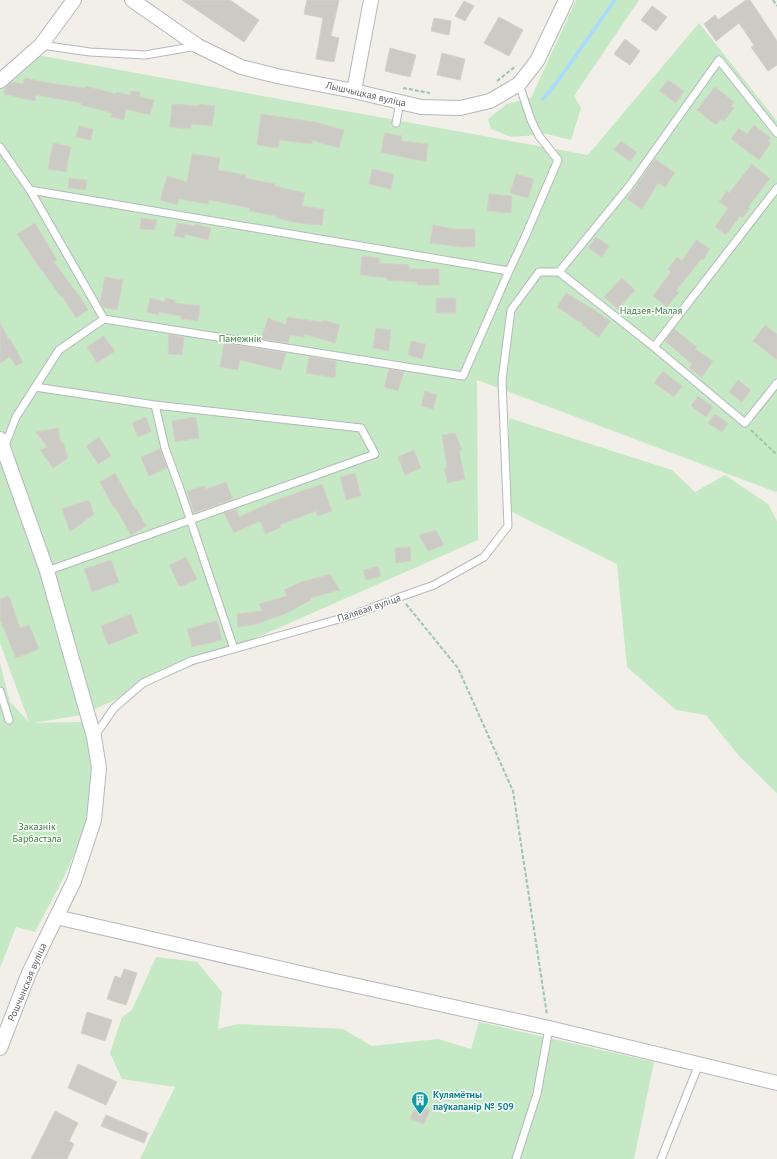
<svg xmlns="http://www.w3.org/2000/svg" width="777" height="1159" font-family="'PT Sans',sans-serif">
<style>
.green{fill:#c5e8c5}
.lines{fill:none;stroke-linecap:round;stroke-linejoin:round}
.stream{stroke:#aadaff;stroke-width:3.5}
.building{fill:#cccac5;stroke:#d6d1c6}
.service-casing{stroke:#b5b8bc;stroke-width:9}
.minor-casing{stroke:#b5b8bc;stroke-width:16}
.path{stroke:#9cc7a9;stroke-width:2;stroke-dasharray:4 2;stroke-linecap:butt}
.service{stroke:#fff;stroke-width:7}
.minor{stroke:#fff;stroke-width:14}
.labels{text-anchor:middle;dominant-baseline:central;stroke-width:3;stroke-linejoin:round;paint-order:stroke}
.street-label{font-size:10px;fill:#5f6368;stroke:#fff}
.park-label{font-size:10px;fill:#348238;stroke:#fff}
.culture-label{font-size:10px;font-weight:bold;fill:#0d838f;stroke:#fff;text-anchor:start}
</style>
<rect width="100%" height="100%" fill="#f1efe8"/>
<path class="green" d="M576 0H639L574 96 581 108 571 140 547 134 511 137 491 129 488 119 507 104 531 98Z
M699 23 777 121V491L776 492 477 380 478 540 81 715 34 723 85 722C88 740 92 758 92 776 93 833 60 883 35 932L16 927 0 968V663L10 702 29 722 0 643V85L37 55 588 155Z
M509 418 672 470 695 492 725 475 768 504 777 521V793L739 756 706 715 676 710 627 667 617 564 508 510Z
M156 957 197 962 222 992 218 1029 238 1024 343 1029 372 1046 438 1039 471 1049 479 1022 654 1062 634 1159H140L175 1087 122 1079 110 1053 122 1017 132 1010Z"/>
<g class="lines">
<path class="stream" d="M543 99 555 85 615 0"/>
</g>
<path class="building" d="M182 0H230L259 20 244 42Z
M307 0H339L331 36 339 38 334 62 316 59 323 18 304 14Z
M746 0H750L777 41V65L768 71 751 47 754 45 739 23 716 41 704 24 715 15 718 20Z
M464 1 474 6 465 21 455 16Z
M652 6 667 17 656 31 641 20Z
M499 17 523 30 509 56 484 43Z
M434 18 451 21 449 35 431 31Z
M625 39 640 51 630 65 614 54Z
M390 48 416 55 410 77 385 71Z
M442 53 465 59 460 80 437 75Z
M25 78 55 84 85 88 86 86 116 94V92L130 95 131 91 140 92V97L154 100 150 115 126 109 124 120 111 117 112 113 81 105V103L36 95 35 101 4 94 5 88 12 82 23 84Z
M668 80 684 91 676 103 659 91Z
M715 87 734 102 731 106 734 108 724 121 721 119 716 125 697 110Z
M172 104 199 106V104L215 106 212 126 191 124V129L170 127Z
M261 114 315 122 344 130 339 148 312 140V144L280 140 278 148 257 145Z
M754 125 771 138 768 141 771 143 759 160 731 139 739 128 747 134Z
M79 126 93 129 91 140 76 137Z
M385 133 402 136 401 141 428 144 426 161 411 159 381 152Z
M621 141 637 152 630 161 614 150Z
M53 143 71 147 66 172 48 169Z
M192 154 220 158 218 170 246 175 245 178 275 184V186L305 193 302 206 324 209 322 225 299 223 276 218V216L249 211 250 208 209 200 208 204 179 199 177 205 160 200 167 176 187 182Z
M655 159 675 173 665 187 658 183 642 209 627 199Z
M752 164 770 179 748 207 750 208 742 218 740 216 726 235 715 227 728 208 719 202 727 191 729 193Z
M372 169 394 174 391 189 369 184Z
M516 174 534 179 528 198 510 193Z
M69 178 87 180 86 190 68 188Z
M489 194 512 196 511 213 487 211Z
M141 218 157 220 155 230 140 229Z
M35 223 57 260 54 262 80 297 88 310 76 318 62 296 61 297 42 270H41L17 234Z
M177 223 195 226V224L211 228 208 240 185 234 184 238 174 236Z
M433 225 455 229H475V247H461L430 243Z
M596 237 609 246 602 257 588 248Z
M696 240 710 249 703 260 701 259 676 291 679 292 667 307 653 296 671 272 668 269 677 257 682 261Z
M362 256 380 258 379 263 409 265V269H439V285H417V282L387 280V278L360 275Z
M105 277 123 280 117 310 103 307 100 302Z
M622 278 635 290 618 309 604 297Z
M566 293 593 309 610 321 599 337 582 325 583 324 557 307Z
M150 298 165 302V298L175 300V303L200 306 198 321 181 319V316L159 312 158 315 147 312Z
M436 298H456V313H436Z
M287 317 322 322 323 320 340 325 335 343 304 334V337L290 335 288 343 261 339 268 318 286 325Z
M0 323 9 340 10 339 23 362 16 366 10 357 0 363Z
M765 325 777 334V360L753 341Z
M376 328 391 330 389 351 373 348Z
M674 329 697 347 695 349 713 361 702 377 689 368 692 364 665 341Z
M169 334 184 337 182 355 168 354Z
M104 336 115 351 97 363 87 347Z
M411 341 426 344 422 359 408 355Z
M224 343 286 353 281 370 240 360 238 370 220 367Z
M309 357 336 361 335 378 306 373Z
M389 369 404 372 398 391 384 387Z
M663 371 682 386 674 397 654 383Z
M738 380 751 390 742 402 729 392Z
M425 391 437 395 433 409 421 406Z
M698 396 713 407 706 417 691 406Z
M715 414 728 423 722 432 708 423Z
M146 417 151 432 138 437 132 423Z
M196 417 199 438 175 442 172 421Z
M58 428 61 443 63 442 68 458 53 468 40 450 47 447 36 432Z
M455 433 462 450 459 451 465 479 448 483 444 469 447 468 442 435Z
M99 437 111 456 98 464 86 446Z
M160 449 167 468 149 476 141 457Z
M414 450 421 468 405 475 398 457Z
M115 473 135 509 136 508 146 526 131 535 115 507 114 508 100 482Z
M355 473 361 496 346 500 340 477Z
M226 482 233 499 194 513 187 491 205 486 206 489Z
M322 484 332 511 318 516 316 511 280 525 281 527 266 534 260 521 234 533 224 513 236 509 239 517 274 501Z
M89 500 94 514 70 532 62 509Z
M436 530 444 545 428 551 419 535Z
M410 547 411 561 396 563 395 548Z
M186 557 197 579 180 587 169 565Z
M111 560 119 582 92 592 84 569Z
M378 566 381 576 366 580 363 570Z
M330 574 340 590 310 598 311 600 285 614 253 625 238 627 237 614 262 611 259 604 287 596 284 590 301 582Z
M9 596 20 628 29 625 39 649 16 658 0 619V599Z
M131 614 138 633 108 645 101 626Z
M217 621 222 640 192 647 187 629Z
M124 969 137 973 126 1005 107 999 115 976 121 978Z
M87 1012 112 1020 105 1041 81 1033Z
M78 1064 117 1082 106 1105 68 1088Z
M417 1105 430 1110 424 1124 410 1119Z
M55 1111 78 1123 69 1141 74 1144 67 1159H31Z
M106 1115 148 1133 144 1143 101 1126Z"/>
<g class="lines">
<defs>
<path id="service" d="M41 45 90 52 145 55 197 46
M396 123 400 102
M0 147 30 190 104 319
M30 190 509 271
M559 272 630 185 719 60 777 133
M654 347 777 188
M35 387 155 405 361 428 375 454 47 571
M155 405 165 448 180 489 234 649
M4 448 16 417 59 350 104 319 463 376 509 271 525 237 558 160 539 136 531 120 519 84
M0 691 9 720
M94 737 114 708 143 683 191 661 353 615 400 597 434 585 484 557 508 526 502 380 511 310 539 272H559L654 347 745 423 777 383
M516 1159 537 1094 549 1028
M661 1159 699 1064"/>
<path id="minor" d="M132 0 198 46 241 67 277 76 354 91 421 107 460 108 490 101 519 84 537 61 566 0
M0 81 41 45 74 0
M354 91 371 0
M0 439 47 571 94 737 99 768 94 820 74 881 29 973 0 1048
M56 917 326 979 549 1028 777 1083"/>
</defs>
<use href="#service" class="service-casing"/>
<use href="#minor" class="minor-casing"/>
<path class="path" d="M773 0 777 6
M497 81 516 66
M403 88 430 93
M751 430 777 455
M406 604 458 668 513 791 547 1015"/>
<use href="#service" class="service"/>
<use href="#minor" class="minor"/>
</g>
<defs>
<symbol id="building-pin" viewBox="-11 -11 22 30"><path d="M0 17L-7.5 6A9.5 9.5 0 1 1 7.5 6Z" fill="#0f9aa8" stroke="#fff"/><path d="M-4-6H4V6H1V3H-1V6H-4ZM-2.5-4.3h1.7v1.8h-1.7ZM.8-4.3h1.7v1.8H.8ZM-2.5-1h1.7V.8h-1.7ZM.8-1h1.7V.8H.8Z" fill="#fff"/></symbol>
</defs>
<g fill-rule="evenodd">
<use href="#building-pin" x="410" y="1090" width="20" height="27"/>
</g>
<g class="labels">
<g class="street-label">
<text transform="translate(366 94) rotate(13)">Лышчыцкая вуліца</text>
<text transform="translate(369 608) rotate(-19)">Палявая вуліца</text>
<text transform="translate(27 982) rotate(-67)">Рошчынская вуліца</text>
</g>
<g class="park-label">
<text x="651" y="310">Надзея-Малая</text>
<text x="240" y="338">Памежнік</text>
<text x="37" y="826">Заказнік<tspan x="37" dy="12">Барбастэла</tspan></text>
</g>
<g class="culture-label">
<text x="433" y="1094">Кулямётны<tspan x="433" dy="12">паўкапанір № 509</tspan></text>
</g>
</g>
</svg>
